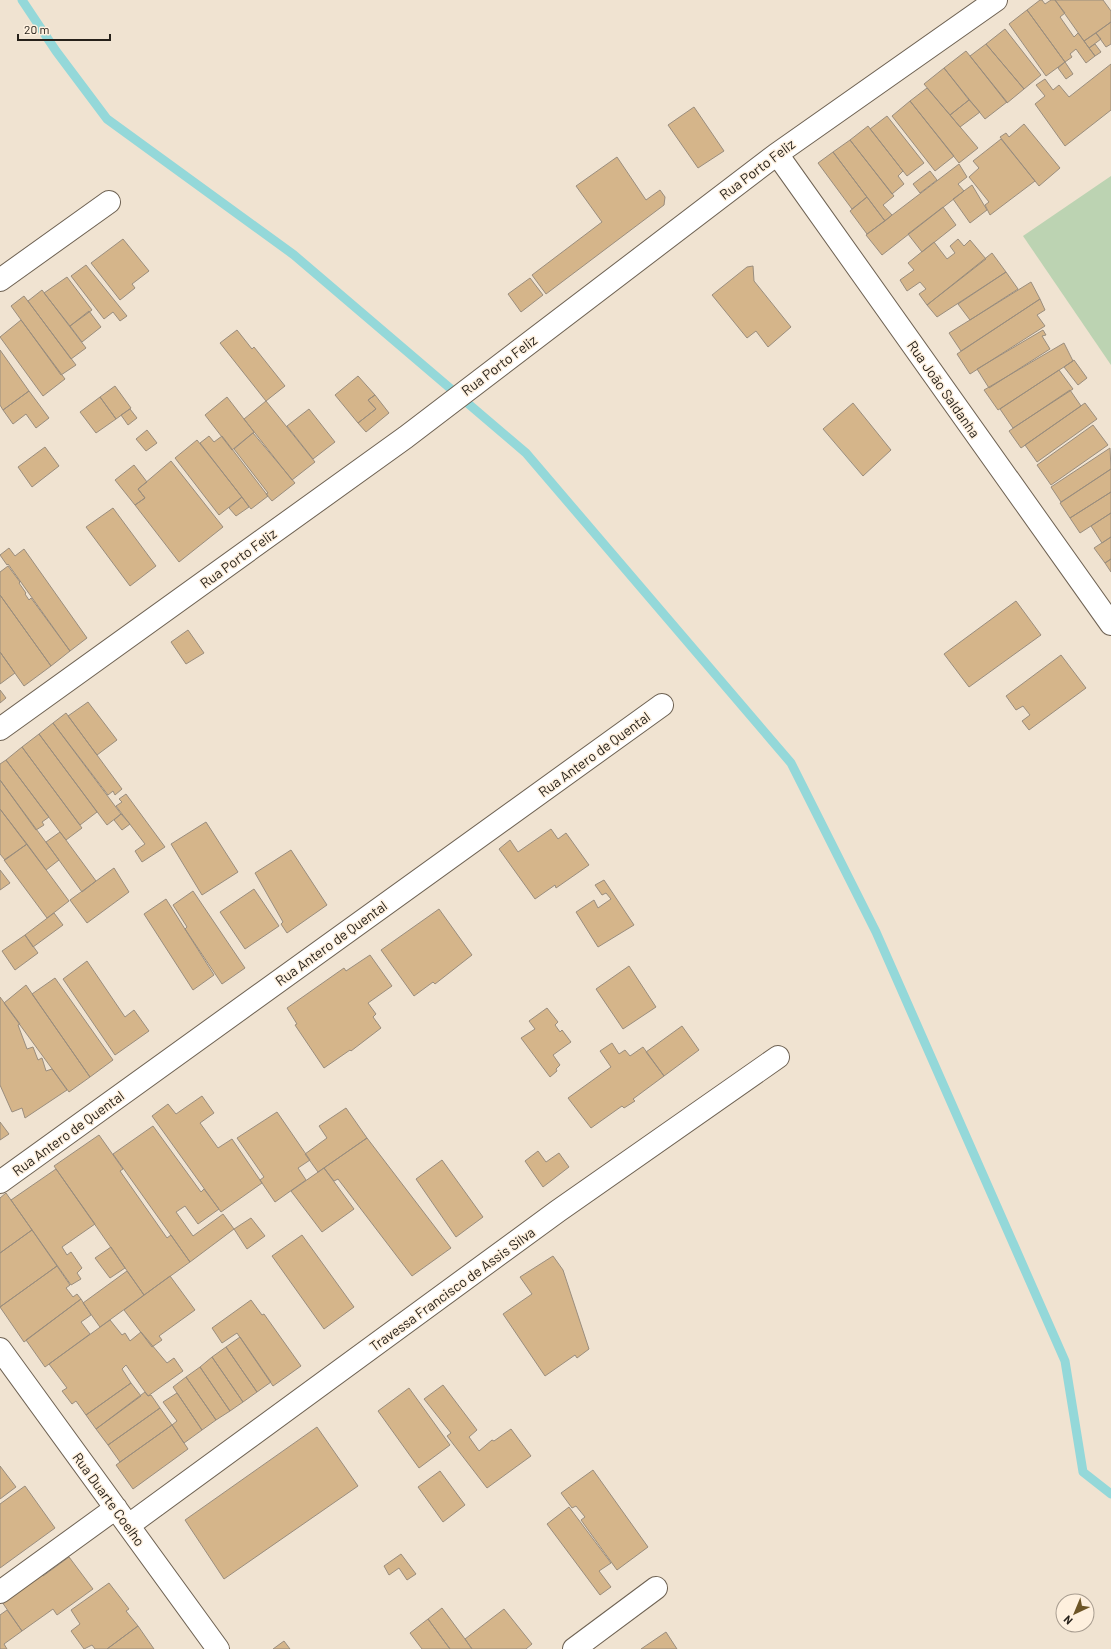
<svg xmlns="http://www.w3.org/2000/svg" width="1111" height="1649" font-family="Barlow,sans-serif">
<style>
.green{fill:#bcd3b2}
.lines{fill:none;stroke-linecap:round;stroke-linejoin:round}
.stream{stroke:#94d8d9;stroke-width:9}
.building{fill:#d5b58a;stroke:#9a8d7d}
.street-casing{stroke:#6e6253;stroke-width:24}
.street{stroke:#fff;stroke-width:22}
.labels{text-anchor:middle;dominant-baseline:central;stroke-width:3;stroke-linejoin:round;paint-order:stroke}
.street-label{font-size:14px;fill:#26211a;stroke:#fef0de}
</style>
<rect width="100%" height="100%" fill="#f0e3d1"/>
<path class="green" d="M1111 176V365L1023 236Z"/>
<g class="lines">
<path class="stream" d="M22 0 56 51 107 119 294 255 526 453 791 763 876 932 1065 1361 1083 1472 1111 1494"/>
</g>
<path class="building" d="M1040 0H1042L1045 4 1051 0H1055L1065 13 1060 17 1074 37 1078 33 1095 56 1086 63 1076 49 1070 54 1072 57 1065 62 1027 10Z
M1055 0H1103L1111 11V22L1084 41Z
M1027 10 1065 62 1046 76 1009 24Z
M1111 22V44L1106 47 1096 33Z
M1005 29 1041 75 1024 89 986 44Z
M1096 33 1101 39 1089 48 1084 41Z
M986 44 1024 89 1007 103 970 56Z
M1095 44 1101 52 1095 56 1089 48Z
M966 51 1007 102 985 119 944 68Z
M1065 62 1073 74 1066 79 1058 68Z
M1111 64V110L1065 146 1035 104 1045 96 1036 85 1045 79 1053 90 1059 85 1069 97Z
M944 68 969 100 950 115 924 84Z
M927 88 978 148 959 163 910 101Z
M969 100 980 112 960 127 950 115Z
M910 101 954 156 935 171 892 116Z
M694 107 724 151 698 168 668 125Z
M887 116 924 163 907 176 870 129Z
M1024 124 1060 168 1039 186 1000 137 1006 133 1009 137Z
M868 126 903 171 898 176 904 184 892 194 850 140Z
M1001 139 1035 181 990 215 985 205 989 202 969 177 979 168 973 161Z
M850 140 894 196 883 205 892 215 885 221 833 152Z
M833 152 867 197 852 209 818 163Z
M617 157 646 200 660 190 665 197 664 205 546 294 532 275 602 222 576 186Z
M959 164 967 177 958 184 964 191 882 255 866 235Z
M930 171 937 180 920 193 913 184Z
M972 185 987 210 970 223 953 199Z
M867 197 885 221 867 234 850 211Z
M943 207 956 225 922 252 908 234Z
M123 239 149 271 132 284 135 288 120 300 91 263Z
M958 239 964 246 970 240 986 259 927 305 919 294 926 289 920 282 907 291 900 280 914 270 908 263 934 242 947 259 955 253 950 246Z
M992 253 1006 272 937 317 927 305Z
M86 265 127 316 120 321 113 312 104 319 71 276Z
M753 266 754 281 791 327 768 347 756 331 747 338 712 295 747 267Z
M1006 272 1018 289 970 320 958 304Z
M67 277 92 310 70 326 44 293Z
M530 278 543 295 521 312 508 294Z
M1031 282 1040 299 961 351 949 333Z
M42 290 86 348 71 359 28 301Z
M24 296 76 365 61 375 11 306Z
M1040 299 1045 310 1037 315 1045 326 970 374 957 354Z
M89 311 101 327 82 342 70 326Z
M21 320 65 379 43 396 0 337Z
M237 330 252 349 254 347 285 386 266 401 220 343Z
M1043 330 1046 335 1042 336 1050 349 989 388 977 369Z
M1064 343 1073 361 998 410 984 390Z
M0 350 29 391 3 410 0 405Z
M1074 360 1087 378 1078 385 1064 367Z
M1059 370 1073 389 1013 428 1000 409Z
M358 376 375 395 368 400 376 409 358 423 335 395Z
M115 386 131 408 116 419 100 397Z
M1070 390 1081 406 1021 448 1009 431Z
M29 391 49 418 36 428 26 414 13 424 3 410Z
M375 395 389 413 366 432 358 423 376 409 368 400Z
M100 397 116 419 96 433 80 412Z
M227 397 254 432 232 450 205 415Z
M266 401 315 462 292 480 244 419Z
M853 403 891 450 863 476 823 429Z
M1085 403 1097 419 1037 462 1025 445Z
M130 409 137 418 128 425 121 415Z
M309 409 335 442 313 459 287 426Z
M1093 425 1108 445 1051 485 1037 465Z
M147 430 157 443 146 451 136 439Z
M253 433 295 483 272 501 266 494 268 493 234 449Z
M209 436 214 442 222 436 268 496 251 509 200 443Z
M197 440 242 497 219 515 175 458Z
M45 447 59 466 32 487 18 467Z
M1110 448 1111 469 1061 502 1051 487Z
M171 461 223 527 179 562 135 505 145 498 138 489Z
M134 465 147 482 138 489 145 498 135 505 115 480Z
M1111 469V492L1070 518 1060 503Z
M1111 492V513L1080 533 1070 518Z
M242 497 249 507 236 516 229 508Z
M113 508 156 566 130 586 86 527Z
M1111 513V537L1102 543 1091 526Z
M1111 537V559L1105 563 1094 548Z
M9 548 15 556 24 549 87 638 70 651 8 564 7 565 0 555Z
M1111 559V572L1105 563Z
M8 566 20 582 19 583 26 593 25 594 29 600 31 598 70 651 51 666 0 595V572Z
M0 595 51 666 24 686 0 652Z
M1016 601 1041 635 969 687 944 654Z
M188 630 204 653 186 664 171 642Z
M0 652 15 673 0 684Z
M1061 655 1086 688 1029 730 1022 721 1030 715 1023 706 1016 710 1006 696Z
M0 690 6 698 0 703Z
M88 702 117 740 97 755 68 716Z
M66 713 122 789 115 795 113 791 108 795 53 723Z
M53 723 121 814 107 825 39 734Z
M39 734 97 812 80 825 22 747Z
M22 747 82 828 66 840 6 760Z
M6 760 49 817 42 822 44 825 36 830 0 780V764Z
M0 780 59 860 46 870 0 809Z
M126 794 165 847 142 862 135 851 145 844 116 806 122 802 119 799Z
M0 809 27 844 5 860 0 854Z
M121 814 130 824 122 830 114 820Z
M206 822 238 872 202 895 171 844Z
M551 829 558 839 566 833 589 865 556 888 555 885 535 899 499 849 510 840 518 852Z
M60 832 96 881 82 892 46 842Z
M27 844 69 901 47 918 4 860Z
M291 850 327 905 287 933 281 924 283 922 255 873Z
M114 868 129 892 87 923 70 900Z
M0 870 10 883 0 890Z
M604 880 634 925 598 947 576 912 594 900 598 908 611 899 606 893 602 895 595 885Z
M254 889 279 926 245 949 220 912Z
M193 891 245 968 222 984 185 929 187 927 173 905Z
M166 899 214 975 193 990 144 914Z
M439 909 472 955 435 984 433 982 414 996 381 950Z
M54 913 63 925 33 947 25 935Z
M25 935 38 953 15 970 2 951Z
M370 955 392 986 368 1003 376 1014 373 1017 381 1028 351 1051 350 1050 324 1068 295 1025 297 1024 287 1008 344 968 346 971Z
M87 961 125 1017 134 1010 149 1031 115 1055 63 979Z
M629 966 656 1007 623 1029 596 989Z
M55 978 113 1060 90 1077 32 994Z
M26 985 90 1077 69 1092 4 1003Z
M0 997 20 1024 18 1025 27 1049 33 1047 38 1060 42 1058 46 1071 52 1069 67 1090 25 1118 22 1108 12 1112 0 1085Z
M547 1008 558 1022 555 1025 560 1032 562 1030 571 1042 553 1055 560 1065 556 1069 557 1071 550 1077 521 1038 535 1029 529 1021Z
M682 1026 699 1050 664 1076 646 1052Z
M612 1043 619 1054 625 1050 630 1056 643 1047 664 1076 633 1099 635 1101 624 1108 622 1106 591 1128 568 1098 611 1067 600 1051Z
M202 1096 214 1113 200 1123 218 1148 232 1139 262 1183 221 1212 152 1116 168 1104 176 1114Z
M346 1108 367 1138 318 1172 305 1154 327 1138 319 1126Z
M277 1112 310 1160 298 1168 306 1180 275 1202 260 1180 264 1177 237 1138Z
M0 1122 9 1134 0 1140Z
M153 1126 201 1192 204 1189 219 1209 198 1224 185 1206 176 1212 193 1236 223 1214 234 1229 190 1262 113 1154Z
M99 1135 123 1169 120 1171 167 1238 171 1235 190 1262 144 1295 54 1166Z
M367 1138 451 1248 412 1276 338 1179 334 1181 324 1168Z
M538 1151 546 1162 559 1153 569 1167 543 1187 525 1161Z
M442 1160 483 1217 456 1237 416 1179Z
M324 1168 354 1209 322 1232 291 1191Z
M56 1169 95 1224 62 1247 67 1255 71 1252 82 1268 77 1273 81 1279 71 1285 11 1200Z
M6 1193 32 1230 0 1253V1198Z
M251 1218 265 1236 247 1249 234 1229Z
M32 1230 57 1266 0 1307V1253Z
M302 1235 354 1307 324 1329 272 1256Z
M111 1247 125 1268 110 1278 95 1258Z
M553 1256 563 1270 589 1349 577 1358 575 1355 545 1376 503 1314 532 1294 520 1277Z
M57 1266 70 1285 66 1288 73 1297 77 1294 81 1299 24 1342 0 1307Z
M127 1271 144 1295 100 1327 83 1303Z
M170 1276 195 1310 159 1336 162 1340 152 1347 124 1310Z
M81 1299 91 1315 81 1322 90 1334 45 1367 26 1340Z
M251 1300 262 1315 264 1314 301 1366 273 1386 237 1333 222 1343 212 1328Z
M110 1320 122 1335 125 1333 130 1341 141 1332 167 1363 174 1358 183 1371 148 1396 126 1365 122 1369 131 1383 86 1415 76 1401 72 1404 62 1391 67 1388 49 1364Z
M240 1337 271 1382 257 1392 226 1347Z
M226 1347 257 1392 243 1402 212 1357Z
M212 1357 243 1402 230 1411 200 1367Z
M200 1367 230 1411 216 1420 186 1377Z
M186 1377 216 1420 202 1430 173 1387Z
M131 1383 141 1396 96 1429 86 1415Z
M443 1385 477 1430 469 1437 479 1451 492 1440 494 1441 511 1429 531 1456 487 1488 447 1436 451 1433 424 1399Z
M409 1388 450 1445 419 1468 378 1411Z
M145 1392 148 1396 151 1395 160 1408 108 1445 96 1429Z
M177 1393 202 1430 184 1443 172 1425 177 1421 163 1402Z
M160 1408 172 1425 120 1462 108 1445Z
M172 1425 188 1449 133 1489 116 1465Z
M317 1427 358 1486 224 1579 185 1520Z
M0 1466 16 1487 0 1499Z
M593 1470 648 1547 617 1570 581 1520 585 1517 576 1506 572 1508 561 1493Z
M440 1471 465 1505 443 1522 418 1487Z
M25 1486 55 1528 0 1568V1504Z
M569 1507 611 1563 599 1571 611 1587 600 1595 547 1524Z
M401 1554 416 1574 407 1580 399 1568 389 1575 384 1566Z
M69 1557 93 1589 57 1615 53 1609 22 1631 2 1602 41 1574 43 1576Z
M109 1583 129 1609 126 1611 138 1626 107 1649H95L92 1645 84 1649 71 1631 80 1624 71 1610Z
M442 1608 465 1639 472 1649H450L428 1619Z
M504 1609 532 1644 526 1649H472L465 1639Z
M7 1610 22 1631 4 1644 7 1649H0V1615Z
M428 1619 450 1649H422L410 1633Z
M138 1626 154 1649H107Z
M666 1632 677 1649H641Z
M284 1641 290 1649H273Z"/>
<g class="lines">
<defs>
<path id="street" d="M777 154 1111 624
M0 280 109 202
M0 729 406 437 777 154 996 0
M0 1182 662 705
M0 1349 218 1649
M129 1525 558 1211 778 1057
M0 1592 116 1508
M574 1649 656 1588"/>
</defs>
<use href="#street" class="street-casing"/>
<use href="#street" class="street"/>
</g>
<g class="labels">
<g class="street-label">
<text transform="translate(757 169) rotate(-37)">Rua Porto Feliz</text>
<text transform="translate(499 365) rotate(-37)">Rua Porto Feliz</text>
<text transform="translate(944 389) rotate(55)">Rua João Saldanha</text>
<text transform="translate(238 558) rotate(-36)">Rua Porto Feliz</text>
<text transform="translate(594 754) rotate(-36)">Rua Antero de Quental</text>
<text transform="translate(331 943) rotate(-36)">Rua Antero de Quental</text>
<text transform="translate(68 1133) rotate(-36)">Rua Antero de Quental</text>
<text transform="translate(452 1289) rotate(-36)">Travessa Francisco de Assis Silva</text>
<text transform="translate(109 1499) rotate(54)">Rua Duarte Coelho</text>
</g>
</g>
<g transform="translate(1075 1613) rotate(224)"><circle r="19" fill="#fef0de" stroke="#a89d90"/>
<path d="M0-3L7 15L0 10L-7 15Z" fill="#6d5526"/>
<text y="-6" font-size="11" font-weight="bold" text-anchor="middle" fill="#26211a">N</text>
</g>
<path d="M18 34v6h92v-6" fill="none" stroke="#26211a" stroke-width="2"/>
<text x="24" y="34" font-size="12" fill="#26211a" stroke="#fef0de" stroke-width="3" paint-order="stroke">20 m</text>
</svg>
